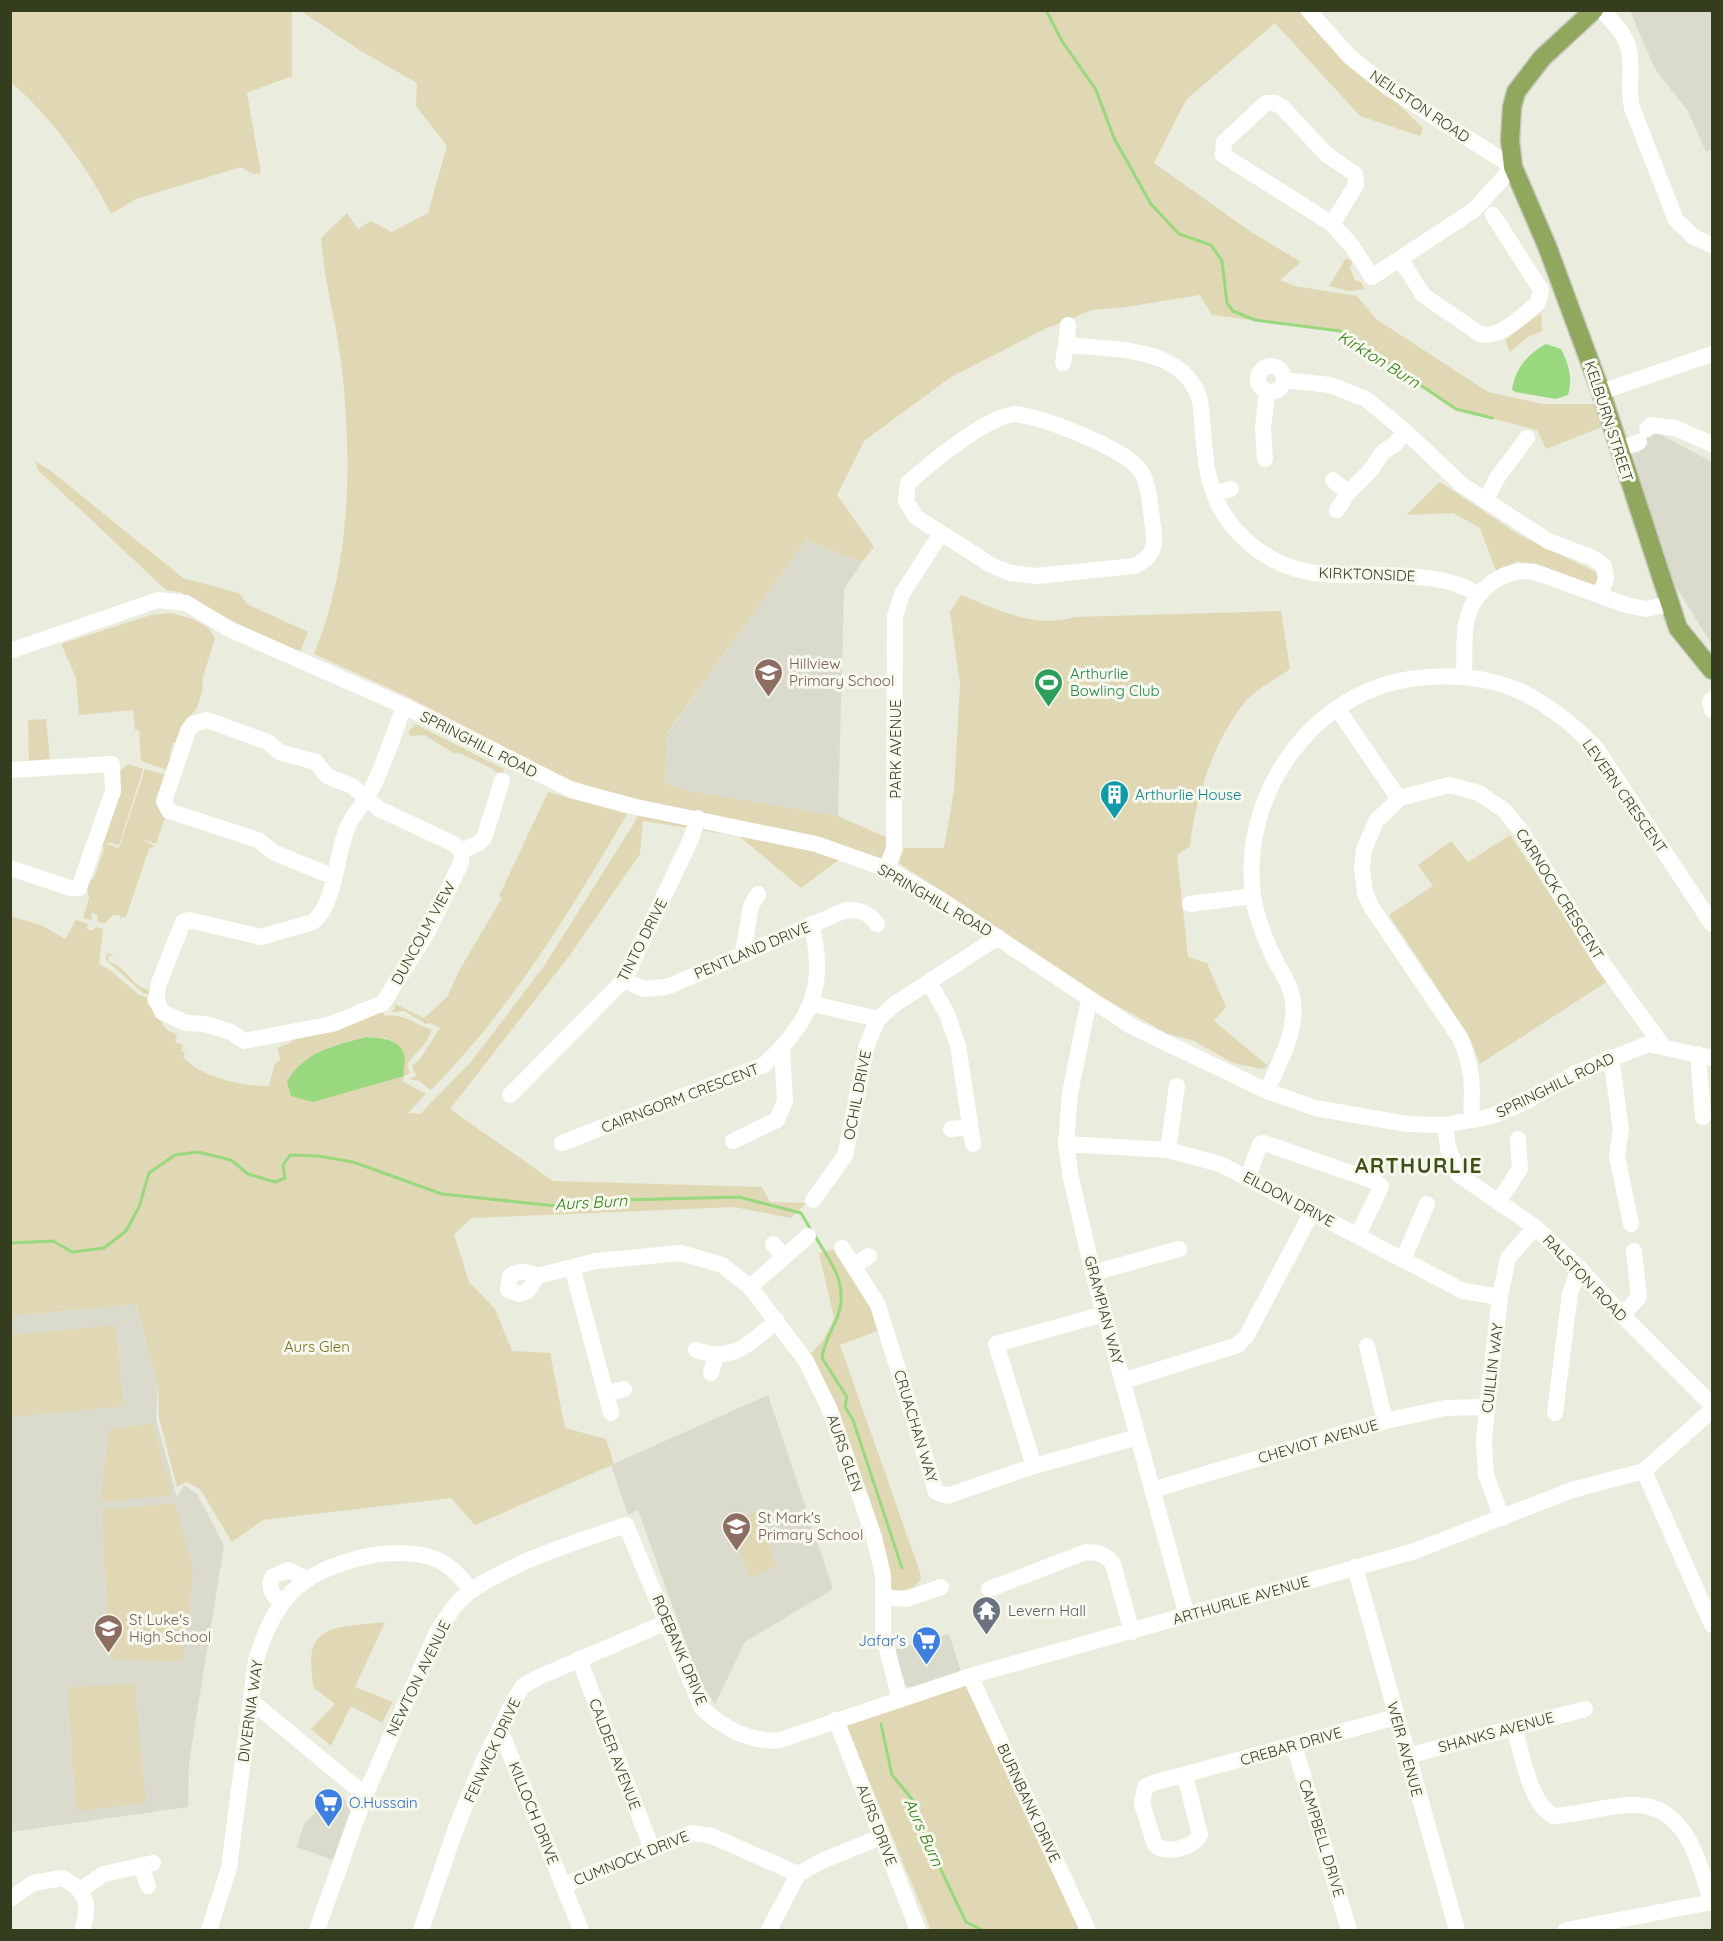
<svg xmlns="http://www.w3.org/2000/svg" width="1723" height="1941" font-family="Quicksand,sans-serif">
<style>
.built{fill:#dadbcc}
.green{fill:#e0d8b4;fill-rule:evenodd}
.water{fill:#99d87e}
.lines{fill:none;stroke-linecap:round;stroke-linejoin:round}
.stream{stroke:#99d87e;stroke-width:3}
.major-casing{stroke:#c6c9c0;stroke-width:21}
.minor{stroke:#fff;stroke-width:16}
.major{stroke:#91a75d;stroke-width:18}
.labels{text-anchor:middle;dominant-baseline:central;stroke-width:6;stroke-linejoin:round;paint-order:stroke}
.street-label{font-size:15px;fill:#343d1d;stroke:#f7f8ee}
.education-label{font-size:15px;fill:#785e54;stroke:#f7f8ee;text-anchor:start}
.leisure-label{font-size:15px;fill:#27864d;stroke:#f7f8ee;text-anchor:start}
.culture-label{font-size:15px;fill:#0d838f;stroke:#f7f8ee;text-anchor:start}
.park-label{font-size:15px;fill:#787323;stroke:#f7f8ee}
.worship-label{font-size:15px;fill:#5b616d;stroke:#f7f8ee;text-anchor:start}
.shop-label{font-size:15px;fill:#366cbe;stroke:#f7f8ee;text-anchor:end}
.water-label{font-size:16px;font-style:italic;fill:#307f11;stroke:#f7f8ee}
.district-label{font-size:21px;font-weight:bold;letter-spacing:1.5px;fill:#3f5117;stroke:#f7f8ee}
</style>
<rect width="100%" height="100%" fill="#eaecde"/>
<path class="built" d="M1630 11H1712V149L1706 152 1688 111 1655 69Z
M1652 430 1712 462V645L1670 577 1641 488 1633 452 1639 453Z
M806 540 862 562 844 589 838 816 679 789 665 782 667 734Z
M136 1304 158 1386 156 1419 177 1497 184 1485 197 1494 224 1545 189 1762 188 1807 11 1832 10 1316Z
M768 1395 833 1589 745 1642 715 1704 703 1686 690 1655 638 1510 628 1515 611 1465Z
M949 1634 961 1672 911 1687 906 1686 894 1650Z
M338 1790 351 1808 333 1860 297 1847 304 1824Z"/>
<path class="green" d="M11 10 292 11V76L247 93 261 173 253 174 241 167 136 199 111 214C87 166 51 117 11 82Z
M301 11H1301L1423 128 1420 136 1360 116 1275 23 1186 100 1154 163 1251 232 1301 262 1280 280 1295 286 1357 296 1376 319 1488 392 1543 404H1598L1607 425 1546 449 1537 430 1456 409 1340 331 1212 315 1200 295 1126 307 1092 310 1047 328 951 377 864 441 837 495 874 547 862 562 806 540 667 733 665 782 679 789 838 816 890 839 876 871 840 859 801 888 739 836 643 821 640 854 570 955 450 1109 553 1181 762 1187 770 1202 806 1203 791 1218 734 1207 472 1218 454 1234 469 1282 495 1309 512 1351 550 1353 565 1428 606 1439 614 1464 475 1525 451 1498 263 1520 232 1542 200 1489 186 1482 177 1487 159 1418 158 1386 136 1304 11 1316V916L43 926 65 939 76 920 88 924 87 929 93 931 95 927 103 929 99 964 110 970 139 995 148 998 147 1003 167 1030 177 1034 175 1042 183 1045 181 1051 185 1052 183 1057C202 1078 242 1086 269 1086L275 1063 280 1060 278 1048 292 1042V1038L377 1011 384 1013 385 1016C403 1013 416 1025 432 1030L426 1042 407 1064 410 1073 404 1076 402 1081 426 1094 408 1113 420 1114 471 1062 544 966 636 820 640 802 567 779 404 695 314 654C351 564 352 465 342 369 337 325 324 282 321 238L347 213 358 229 371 221 392 232 428 213 447 146 416 106 417 83 361 51ZM366 1037 387 1038 405 1062 402 1071 327 1048Z
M1346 258 1352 262 1350 268 1355 280 1361 282 1365 289 1349 291 1329 286Z
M1541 313 1542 331 1528 337 1510 352 1505 340Z
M35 461 51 471 183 578 239 593 247 604 308 632 300 652 238 624 180 592 166 590 38 470Z
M1440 482 1518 534 1596 572 1598 582 1589 587 1518 561 1496 571 1480 528 1453 513 1406 515Z
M961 595C1000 610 1033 629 1075 617L1281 611 1290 669C1276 679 1256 689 1245 702 1214 740 1195 798 1190 846L1177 855 1188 957 1207 963 1226 1007 1214 1021 1268 1066 1262 1069 1233 1063 1192 1040 1168 1034 1100 996 899 863 904 848H944L954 791 960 685 950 612Z
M172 613 195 620 208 628 215 638 202 680 203 688 197 708 188 718 180 740 173 743 170 754 174 761 167 770 141 761 139 730H135L133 710 79 715 76 678 61 644 151 615Z
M46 719 50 759 29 761 28 720Z
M415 724 504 769 503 773 495 772V770L457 752 455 754 424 735 410 736 408 732Z
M128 764 143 769 119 845 108 842V844L119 848 145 769 166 775V815L156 844 141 839 154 846 149 849 126 917 120 918V915H113L104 924 97 921 98 916 91 912 92 920 83 918 89 898 86 884 94 878 104 849 101 842 116 774Z
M548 792 627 814C570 912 511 1009 431 1090L419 1081 409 1079 416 1076 412 1066 420 1059 440 1028 430 1023 426 1024 404 1011 391 1012 395 1008V1004L424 1018 447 997 460 969 502 898 499 896Z
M1510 835 1608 981 1480 1064 1469 1036 1389 915 1433 886 1418 865 1451 841 1468 862Z
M107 953 114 955 109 956 108 961C132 971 128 984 150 991V995L143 993 106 960Z
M836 1249 868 1302 880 1330 840 1345 920 1572 921 1579 914 1587 895 1593 892 1590 882 1541 809 1356 824 1339 834 1318 819 1253Z
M116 1325 123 1406 11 1417V1335Z
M153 1424 172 1495 105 1502 101 1499 109 1429Z
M175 1503 193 1570 183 1662 112 1659 99 1639 108 1619 102 1510Z
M756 1512 777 1566 750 1577 729 1522Z
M385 1622 355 1687 393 1702 382 1723 351 1706 331 1746 311 1729 335 1704 314 1688C301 1623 333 1628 385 1622Z
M134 1684 146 1803 76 1811 68 1687Z
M968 1685 1085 1930H931L845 1723Z"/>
<path class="water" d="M1546 344 1561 349C1569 364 1573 379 1568 395L1556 399 1515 392 1512 390C1515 368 1528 354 1546 344Z
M366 1037C382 1038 405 1039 405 1061 405 1067 402 1070 404 1076L313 1102 291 1096 287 1082C304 1051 334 1046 366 1037Z"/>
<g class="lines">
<path class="stream" d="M1046 10 1062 41 1096 90 1114 138 1151 204 1179 234 1211 245 1222 261 1227 303 1233 311 1255 320 1340 331 1456 409 1492 418
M815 1236C831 1263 850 1285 837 1318 831 1332 824 1343 822 1358L847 1397 845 1407 853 1420 902 1568
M10 1243 53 1241 72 1252 104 1248 126 1231 139 1207 149 1173 175 1155 198 1152 231 1160 248 1174 275 1182 285 1178 283 1165 290 1155 318 1156 353 1162 442 1194 566 1207 583 1201 739 1197 801 1213 811 1230
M881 1724 892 1775 912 1799 921 1828 966 1922 982 1930"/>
<defs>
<path id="major" d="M1594 10 1542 58 1516 92 1512 107 1510 140 1513 167 1547 246 1601 392 1678 628 1712 670"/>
</defs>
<use href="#major" class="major-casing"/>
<path class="minor" d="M1308 10 1350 57 1389 88 1513 167 1474 210 1372 277 1352 246 1332 224 1223 155 1224 142 1266 103H1275L1283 108 1327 155 1355 174 1356 185 1332 224
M1602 10C1611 21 1624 32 1628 46 1634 66 1627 87 1632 108L1676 220 1694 237 1712 245
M1401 260 1423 295 1480 334C1501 339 1522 315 1538 303L1541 290 1493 215
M1066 345 1068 325
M1063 363 1066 345C1112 350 1183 345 1200 400 1204 430 1203 465 1214 494 1228 533 1268 565 1309 572 1331 576 1355 575 1377 575 1414 576 1446 576 1478 594
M1258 379a13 13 0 1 1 26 0a13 13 0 1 1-26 0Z
M1285 380 1330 385 1366 399 1405 431 1462 485 1548 541 1593 558 1604 566 1606 578 1600 596
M1601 392 1712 354
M1015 414C1041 416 1123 448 1139 469 1150 483 1150 508 1153 526 1156 546 1153 558 1134 566L1036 576 1010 573 991 565 916 517 906 501 908 483C931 463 985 417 1015 414Z
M1647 429 1651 425 1675 428 1712 444
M1620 449 1639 442
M1265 459 1263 428 1267 392
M1333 480 1348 493
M1214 494 1231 489
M1486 500 1497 478 1527 438
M1337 510 1348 493 1370 471 1383 452 1395 444 1405 431
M10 651 158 600 186 603 229 629 404 706 572 790 636 807 816 844 887 869 938 898 1131 1026 1267 1091 1315 1108 1407 1124 1445 1125 1492 1116 1523 1103 1576 1073 1648 1044 1712 1058
M1464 676C1465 659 1463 640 1466 624 1472 591 1502 567 1535 572L1626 605 1646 609 1669 604
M1712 699 1710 702 1712 710
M1337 708 1399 799
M10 770 112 764 113 791 79 888H70L10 868
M462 851 479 843 484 838 502 781
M887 869 894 848 895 616 902 594 941 533
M334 877 275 853 258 840 169 811 164 801 188 731 193 724 207 720 268 742 279 752 316 762 327 776 352 786 379 809 454 844 462 851 461 863 427 933 383 1003 332 1024 244 1041 231 1032 205 1024 186 1023 162 1012 156 999 159 983 183 922 189 920 261 937 313 922C333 905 336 865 343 840 348 818 365 804 374 784 386 759 395 732 404 706
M1190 904 1253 896
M743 953 751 906 758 894
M624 980 644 989 667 987 846 910C861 910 868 912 877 924
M929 982 947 1014 958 1046 973 1144
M1089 1000 1070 1093 1066 1144 1071 1178 1093 1273 1187 1616
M813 1004 878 1019
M1698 1054 1703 1117
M1611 1057 1621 1129 1617 1156 1631 1224
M1267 1091C1279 1062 1299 1030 1292 996 1290 985 1283 974 1277 964 1267 943 1256 919 1253 895 1240 797 1310 694 1410 679 1490 667 1541 692 1596 748L1712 924
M510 1095 624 980 691 839 698 818
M1473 1120C1470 1109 1472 1102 1472 1091 1472 1073 1467 1054 1460 1038L1372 908 1365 893 1362 868 1364 850 1376 821 1400 798 1449 785 1479 793 1504 810 1522 832 1604 965 1662 1045
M1445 1125 1448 1148 1459 1175 1535 1227 1579 1268 1622 1315 1712 1405
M951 1129 970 1127
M733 1141 777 1120 785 1101 782 1048
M562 1143 764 1065C810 1022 828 987 811 924
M1066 1144 1168 1150 1220 1164 1463 1291 1500 1297
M1168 1150 1177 1086
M1248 1177 1260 1144 1264 1143 1374 1181 1381 1186 1380 1189 1358 1235
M813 1200 845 1156 867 1045 878 1019 895 1004 998 937
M1498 1202 1520 1169 1518 1139
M773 1244 784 1257
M842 1248 878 1305 936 1492 947 1496 1034 1466
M1403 1260 1427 1204
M854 1266 869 1256
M572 1267 611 1413
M1093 1273 1179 1249
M537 1276C526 1271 521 1270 510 1276L508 1290 519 1294 528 1291 537 1276 596 1261 681 1253 722 1265 750 1287 806 1361 830 1410 874 1537 883 1575V1633L900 1700
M750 1287 808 1236
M1104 1314 996 1344 1034 1466 1138 1437
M1622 1315 1639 1297 1634 1251
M1367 1346 1385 1421
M696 1350C735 1363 747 1344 777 1321
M711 1373 716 1356
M1123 1381 1238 1345 1247 1335 1312 1212
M608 1393 624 1389
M1555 1413 1570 1294 1579 1268
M1644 1471 1712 1625
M1152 1490 1385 1421 1445 1408 1487 1407
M1502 1518 1486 1475 1484 1441 1487 1407 1500 1297 1508 1258 1535 1227
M1355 1567 1457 1930
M989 1589 1086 1552C1098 1552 1105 1554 1113 1564L1132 1632
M883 1597 907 1599 941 1587
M282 1604C273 1595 268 1590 272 1577L288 1570 307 1579
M579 1659 652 1849
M970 1676 1088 1930
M251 1701 365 1795
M836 1720 918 1930
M1514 1727C1522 1753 1529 1802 1553 1816 1580 1815 1610 1804 1635 1805 1688 1806 1698 1863 1712 1902
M500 1729 581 1930
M1294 1745 1349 1930
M1407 1756 1585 1709
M1185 1776 1200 1835C1192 1849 1167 1854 1155 1845L1142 1804 1145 1787 1153 1783 1396 1717
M141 1867 148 1886
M564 1885 692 1833 712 1836 798 1874
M80 1890 104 1874 153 1863
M10 1899 33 1883 62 1878C86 1889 91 1906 82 1930
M209 1930 229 1868 256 1660C264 1634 273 1612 292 1592 322 1561 398 1542 438 1560 452 1566 461 1579 472 1590
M317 1930 365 1795 437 1632C447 1617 457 1600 472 1590 519 1559 574 1543 626 1525L702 1708C723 1728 751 1743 780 1740L970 1676 1415 1551 1572 1490 1644 1471 1712 1410
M421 1930 456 1828 483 1762 513 1702 523 1686 539 1677 667 1622
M769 1930 798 1874 824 1860 881 1837
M1566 1930 1712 1902"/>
<use href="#major" class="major"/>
</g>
<defs>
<symbol id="school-pin" viewBox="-11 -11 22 30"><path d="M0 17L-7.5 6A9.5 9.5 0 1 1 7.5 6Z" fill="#8d6e63" stroke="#f7f8ee"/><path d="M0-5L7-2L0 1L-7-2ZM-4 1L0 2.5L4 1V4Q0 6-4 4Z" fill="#fff"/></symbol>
<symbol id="stadium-pin" viewBox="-11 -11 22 30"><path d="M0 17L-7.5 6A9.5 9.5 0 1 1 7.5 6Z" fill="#2e9e5b" stroke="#f7f8ee"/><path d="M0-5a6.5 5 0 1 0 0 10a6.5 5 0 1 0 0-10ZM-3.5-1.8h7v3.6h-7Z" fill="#fff"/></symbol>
<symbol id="building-pin" viewBox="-11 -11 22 30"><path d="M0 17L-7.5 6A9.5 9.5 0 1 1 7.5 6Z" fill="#0f9aa8" stroke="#f7f8ee"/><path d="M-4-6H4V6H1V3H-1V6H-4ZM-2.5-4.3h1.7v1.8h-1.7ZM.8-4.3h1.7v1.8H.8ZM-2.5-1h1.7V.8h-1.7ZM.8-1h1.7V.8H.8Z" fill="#fff"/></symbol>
<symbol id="temple-pin" viewBox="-11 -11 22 30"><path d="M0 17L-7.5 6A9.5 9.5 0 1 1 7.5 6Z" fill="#6b7280" stroke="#f7f8ee"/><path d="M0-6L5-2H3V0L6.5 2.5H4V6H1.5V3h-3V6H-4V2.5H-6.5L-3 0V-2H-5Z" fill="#fff"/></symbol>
<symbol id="supermarket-pin" viewBox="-11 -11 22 30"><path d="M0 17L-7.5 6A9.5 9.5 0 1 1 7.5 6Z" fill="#3f7fe0" stroke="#f7f8ee"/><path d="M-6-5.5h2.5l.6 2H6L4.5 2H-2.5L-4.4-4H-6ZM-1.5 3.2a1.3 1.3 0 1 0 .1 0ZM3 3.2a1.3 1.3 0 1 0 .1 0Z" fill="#fff"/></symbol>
</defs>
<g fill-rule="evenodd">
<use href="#school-pin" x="752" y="656" width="33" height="45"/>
<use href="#stadium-pin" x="1032" y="666" width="33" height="45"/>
<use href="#building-pin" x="1098" y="778" width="33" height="45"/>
<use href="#school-pin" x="720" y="1510" width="33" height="45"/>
<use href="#temple-pin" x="970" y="1594" width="33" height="45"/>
<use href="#school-pin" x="92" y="1612" width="33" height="45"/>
<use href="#supermarket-pin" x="910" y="1624" width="33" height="45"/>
<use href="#supermarket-pin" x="312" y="1786" width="33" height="45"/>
</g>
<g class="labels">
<g class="street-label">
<text transform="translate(1420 106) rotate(34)">NEILSTON ROAD</text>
<text transform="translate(1609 421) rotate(72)">KELBURN STREET</text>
<text transform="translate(1367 574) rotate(2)">KIRKTONSIDE</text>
<text transform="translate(479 744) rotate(27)">SPRINGHILL ROAD</text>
<text transform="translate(895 749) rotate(-90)">PARK AVENUE</text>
<text transform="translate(1625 796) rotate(55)">LEVERN CRESCENT</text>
<text transform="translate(1560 894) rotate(58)">CARNOCK CRESCENT</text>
<text transform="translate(935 900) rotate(30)">SPRINGHILL ROAD</text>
<text transform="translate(423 933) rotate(-61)">DUNCOLM VIEW</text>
<text transform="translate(642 940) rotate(-63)">TINTO DRIVE</text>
<text transform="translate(752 950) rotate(-23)">PENTLAND DRIVE</text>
<text transform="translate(1555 1085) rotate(-26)">SPRINGHILL ROAD</text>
<text transform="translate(857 1095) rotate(-79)">OCHIL DRIVE</text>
<text transform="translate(680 1098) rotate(-21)">CAIRNGORM CRESCENT</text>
<text transform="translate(1289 1199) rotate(28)">EILDON DRIVE</text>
<text transform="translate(1585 1278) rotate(46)">RALSTON ROAD</text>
<text transform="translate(1104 1310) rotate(75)">GRAMPIAN WAY</text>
<text transform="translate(1492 1368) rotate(-83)">CUILLIN WAY</text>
<text transform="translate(916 1426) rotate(73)">CRUACHAN WAY</text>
<text transform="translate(1318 1441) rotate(-16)">CHEVIOT AVENUE</text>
<text transform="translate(845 1453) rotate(71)">AURS GLEN</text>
<text transform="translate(1241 1600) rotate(-16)">ARTHURLIE AVENUE</text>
<text transform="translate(680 1650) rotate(67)">ROEBANK DRIVE</text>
<text transform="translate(418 1678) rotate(-64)">NEWTON AVENUE</text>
<text transform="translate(250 1711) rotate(-82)">DIVERNIA WAY</text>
<text transform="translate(1496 1732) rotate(-15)">SHANKS AVENUE</text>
<text transform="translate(1291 1746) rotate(-16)">CREBAR DRIVE</text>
<text transform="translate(1405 1749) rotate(75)">WEIR AVENUE</text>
<text transform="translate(492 1750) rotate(-65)">FENWICK DRIVE</text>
<text transform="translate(615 1754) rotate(69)">CALDER AVENUE</text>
<text transform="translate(1029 1803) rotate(65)">BURNBANK DRIVE</text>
<text transform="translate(534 1813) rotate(68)">KILLOCH DRIVE</text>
<text transform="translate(877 1825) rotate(69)">AURS DRIVE</text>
<text transform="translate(1322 1838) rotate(73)">CAMPBELL DRIVE</text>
<text transform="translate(631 1858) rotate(-22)">CUMNOCK DRIVE</text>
</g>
<g class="education-label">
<text x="789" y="663">Hillview<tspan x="789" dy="17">Primary School</tspan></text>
<text x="758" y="1517">St Mark's<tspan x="758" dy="17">Primary School</tspan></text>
<text x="129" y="1619">St Luke's<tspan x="129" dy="17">High School</tspan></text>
</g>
<g class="leisure-label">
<text x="1070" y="673">Arthurlie<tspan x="1070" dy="17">Bowling Club</tspan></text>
</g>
<g class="culture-label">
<text x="1135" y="794">Arthurlie House</text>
</g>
<g class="park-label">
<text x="317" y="1346">Aurs Glen</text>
</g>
<g class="worship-label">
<text x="1008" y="1610">Levern Hall</text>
</g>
<g class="shop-label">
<text x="906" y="1640">Jafar's</text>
<text x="349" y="1802" text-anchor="start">O.Hussain</text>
</g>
<g class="water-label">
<text transform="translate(1379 359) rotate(32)">Kirkton Burn</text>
<text transform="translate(591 1202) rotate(-3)">Aurs Burn</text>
<text transform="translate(924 1832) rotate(66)">Aurs Burn</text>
</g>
<g class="district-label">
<text x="1419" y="1165">ARTHURLIE</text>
</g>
</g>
<rect width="1723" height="1941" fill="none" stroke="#343d1d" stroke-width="24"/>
</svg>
